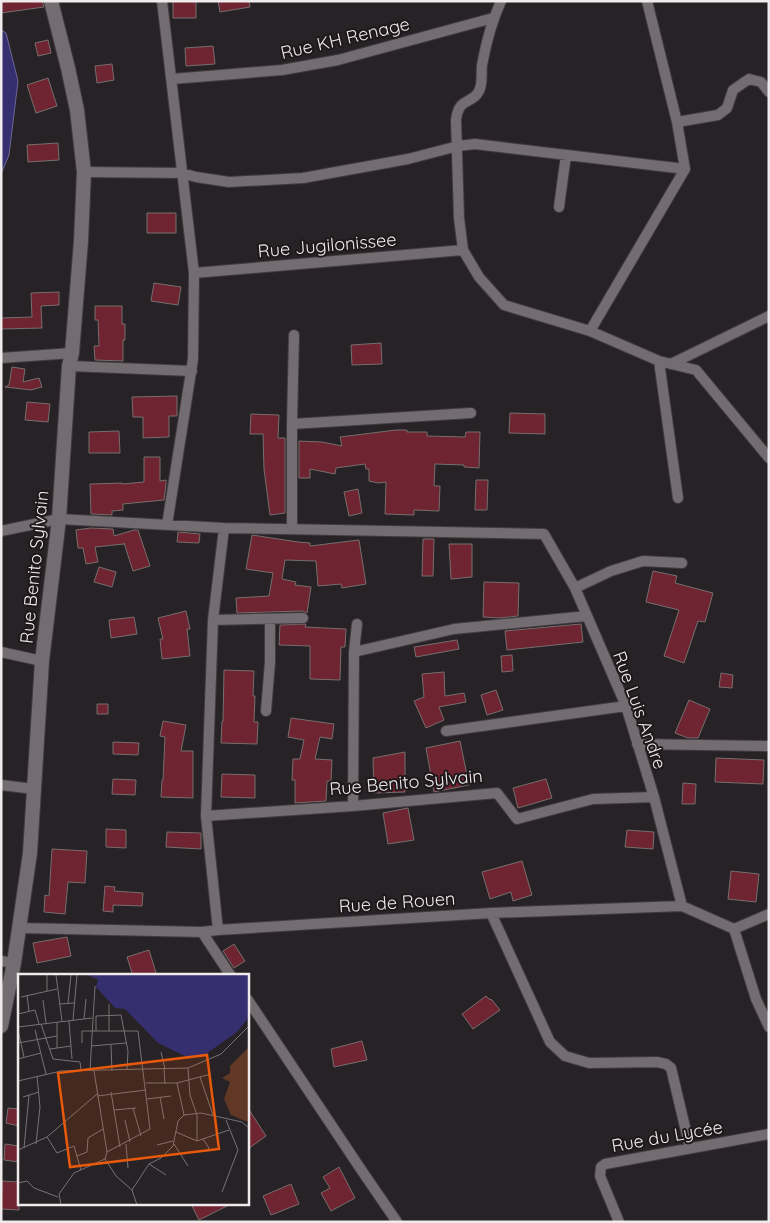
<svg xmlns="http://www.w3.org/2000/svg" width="770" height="1223" font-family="Quicksand,sans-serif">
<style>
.water{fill:#352f6f;stroke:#6d6795}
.building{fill:#6f2431;stroke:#766e6e}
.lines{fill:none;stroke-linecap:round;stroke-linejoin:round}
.street-casing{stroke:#413c3f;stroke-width:12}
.secondary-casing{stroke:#413c3f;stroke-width:16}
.street{stroke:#736c70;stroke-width:10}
.secondary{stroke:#736c70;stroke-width:14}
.labels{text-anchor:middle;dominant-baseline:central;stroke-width:4;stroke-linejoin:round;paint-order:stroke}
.street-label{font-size:18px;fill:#efebed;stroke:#1e181b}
.inset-road{fill:none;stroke:#777275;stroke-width:1}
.view{fill:#e8590c;fill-opacity:0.15;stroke:#e8590c;stroke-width:2.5}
.inset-edge{fill:none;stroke:#efebed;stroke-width:2.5}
</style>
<rect width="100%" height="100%" fill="#272225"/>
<path class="water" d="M1 30 6 33 18 81 9 155 1 174Z"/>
<path class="building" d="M1 1H42L44 7 1 13Z
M173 1H196V18H173Z
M218 1H249L250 7 220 12Z
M48 40 51 53 38 56 35 43Z
M213 46 215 64 186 66 185 48Z
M112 64 114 80 97 83 95 66Z
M48 78 57 106 36 113 27 85Z
M58 143 59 160 28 162 27 145Z
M147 213H176V233H147Z
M154 283 181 287 178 305 151 301Z
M59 292V305L41 306 42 328 1 329V318L32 317 31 293Z
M95 306H122V324H125V340H123V361L95 360 94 346H99L98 320H95Z
M381 343 382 364 352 365 351 345Z
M12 367 25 369 23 382 39 378 42 387 31 390 5 387 9 385Z
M177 396V416H169V437L143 438V417H133L132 397Z
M27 402 50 404 48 422 25 420Z
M510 413 545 414V434L509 433Z
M251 414 279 415 278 438H285V513L270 515 264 469 263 434H250Z
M396 430H407V432H427V436L465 437 466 432H480L479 468 464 467V465L435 464 434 486H440L439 511 414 510V515L385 514 386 482 378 483 369 481V469H366L365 464 336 468 335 474 310 469V478H299V441L322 442 342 446 340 437Z
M119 431 120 453H89V432Z
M144 457H160V481L166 480V484L164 500 123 504V510L112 511V515L91 514 90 484 122 483V484L144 482Z
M476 480H488L487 510H475Z
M358 489 362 513 349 516 344 492Z
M91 528 113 529 114 536 134 530H138L150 566 133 571 124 543V544L95 547 98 562 86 564 83 548H78L76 530Z
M178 532 200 534 199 543 177 542Z
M252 535 298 542 310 543V546L359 540 366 584 342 588 341 584 318 586 316 561 285 560 282 579 296 582 295 585 311 587 307 613 303 611 237 613 236 598 269 596 273 573 246 569Z
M423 539H434L433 576H422Z
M449 544H472V577L451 579Z
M99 567 116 572 112 587 94 582Z
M653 571 677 576 675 583 713 593 705 622 698 621 684 663 664 656 679 610 646 602Z
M484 582 519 583 518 616 500 618 483 617Z
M186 611 190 629H187L190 656 162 659 160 639H163L158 618Z
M134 617 137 634 111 638 109 620Z
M306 624 305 627 346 629 345 647H341L340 680 310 679V646L279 645 280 625Z
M581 624 583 642 507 650 505 631Z
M457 640 459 649 416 657 414 647Z
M512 655 513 671 502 672 501 656Z
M224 670 254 671 253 696H255L254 722H258L257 744 221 743 222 721H223Z
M444 672 445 696 464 693 466 702 439 707 444 720 426 728 414 701 424 697 422 674Z
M721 673 733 675 732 688 719 687Z
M496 690 503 710 487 715 481 695Z
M689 700 710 709 698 738H688L675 733Z
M97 704H108V714H97Z
M291 718 334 724 332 739 320 737 315 759 332 760 331 781H327L326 801 295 803V780H292L293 759H300L304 740 288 737Z
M163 721 186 725 181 751H193V798L161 797 162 780H163L165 737 160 736Z
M460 741 469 785 434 792 426 748Z
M113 742 139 743 138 755 113 754Z
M405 752V792L374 793 373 758Z
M716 758 764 760 763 784 715 782Z
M222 774 255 775V798L221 797Z
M113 779 136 780 135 795 112 794Z
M546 779 552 798 518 808 513 788Z
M683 783 696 784 695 804H682Z
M408 808 414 840 388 844 383 813Z
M106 829 126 830V848L106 847Z
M627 830 654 832 653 849 625 847Z
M167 832 201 833V849L166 847Z
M52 849 87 851 85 883 68 882 65 914 44 912 45 895 49 896Z
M522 861 532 895 513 901 511 892 490 899 482 872Z
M731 871 759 874 756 902 728 899Z
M105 886 115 887 114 891 143 893 142 906 113 905V912L103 911Z
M67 937 71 956 37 963 33 943Z
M234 944 245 961 234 968 223 951Z
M149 950 157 976H133L127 957Z
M486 996 489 999 492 1000 500 1010 473 1029 462 1014Z
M362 1041 367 1060 334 1067 331 1049Z
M8 1108 19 1109V1126L6 1123Z
M248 1108 266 1136 248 1149Z
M5 1144 19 1146V1162L4 1160Z
M339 1167 355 1198 331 1211 321 1193 330 1188 323 1177Z
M2 1181 19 1182V1210L1 1209Z
M291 1184 299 1204 271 1215 263 1196Z
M191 1204H231L199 1220Z"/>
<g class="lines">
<defs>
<path id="street" d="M162 1 194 273 193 359 167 525
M501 1C492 21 486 43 482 65 481 73 483 84 479 91 472 105 459 96 456 120L459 218 463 250 479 277 504 305 590 331 659 361 696 370 769 458
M172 79 282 70 338 60 493 18
M677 122 718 115 727 108 733 90 749 79 761 82 769 92
M84 172 182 173 196 177 229 182 303 178 408 159 458 146 475 144 685 169
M559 207 566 155
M194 273 463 250
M590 331 685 169 677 122 647 1
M1 358 72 353
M659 361 678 498
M671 364 769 316
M69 366 192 371
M292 424 471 413
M292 529V424L294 335
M1 531 59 519 224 528 544 534 575 588 626 706 654 797 682 906
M575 588 611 571 643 561 682 563
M213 620 303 618
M1 652 42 661
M354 652 454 629 587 616
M266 711 270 662V619
M446 731 626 706
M637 744 769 746
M1 785 34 789
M353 806 354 652 357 624
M206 816 353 806 497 793 517 819 593 799 654 797
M491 913 550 1042 565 1056 589 1063 657 1062 666 1064 671 1068 690 1148
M20 928 202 932 218 930 491 913 682 906 734 929 769 914
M734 929 756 999 769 1027
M218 930 206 816 213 620 224 528
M202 932 231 976
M1 961 14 963
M248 1000 362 1171 397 1222
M619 1222 600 1176 601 1167 605 1164 769 1134"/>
<path id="secondary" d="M1 1026 14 963 30 853 42 661 59 519 69 366 72 353 81 241 84 172 77 110 68 68 51 1"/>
</defs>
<use href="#street" class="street-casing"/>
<use href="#secondary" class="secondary-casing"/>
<use href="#street" class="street"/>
<use href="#secondary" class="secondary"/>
</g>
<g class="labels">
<g class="street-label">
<text transform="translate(345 38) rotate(-13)">Rue KH Renage</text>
<text transform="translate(327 245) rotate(-5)">Rue Jugilonissee</text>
<text transform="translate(34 567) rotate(-84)">Rue Benito Sylvain</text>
<text transform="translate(640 710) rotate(70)">Rue Luis Andre</text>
<text transform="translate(406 782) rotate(-5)">Rue Benito Sylvain</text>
<text transform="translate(397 902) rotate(-4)">Rue de Rouen</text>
<text transform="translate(667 1136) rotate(-10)">Rue du Lycée</text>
</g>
</g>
<g transform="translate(18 974)">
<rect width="231" height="231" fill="#272225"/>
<path d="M231 73V147H227L213 141 206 125 212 108 204 104 212 99V92Z" fill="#613725"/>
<path d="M70 1H231V43L219 58 185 82 171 84 140 69 107 35 97 34 78 13 80 6Z" fill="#352f6f"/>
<path class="inset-road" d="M29 1V17M38 1 44 47M9 21 11 37M3 23 39 15M25 26 28 49M50 29 53 1M41 30 56 29M0 40 17 36 21 50M66 45 68 25M55 46 59 1M51 47 54 85M23 50 35 85 62 88 63 96M0 53 74 44M0 56 6 83M17 56 28 100M78 57V42L103 41 110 77 109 95M91 57V30M0 69 39 62M64 69V57H120L132 155 89 178M93 71 94 97M73 72 108 69M39 74V48M32 75 53 72M143 78 147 95M0 85 23 79M170 94 172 121 179 141V167M146 95 147 110M72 96 77 12M76 97 89 178 87 185 98 202 114 216 119 231M182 103 195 141M0 107 43 97 170 94 203 80 232 51M128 109H159L193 100M159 109 166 141M93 118 102 173M79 122 128 116M5 123 21 118M142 123 146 145M129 125 153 122M115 134 123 162M96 136 118 134M107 146 112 168M158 158 179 167 211 156M29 163 39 179 56 172 63 196M185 165 191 174 188 178M18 170 22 133 19 102M108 170 110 194M156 170 170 192M139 171 155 167M6 174 11 121M0 176 29 163 79 120M59 182 69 178 70 164 85 155M131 190 148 201M0 209 9 207 16 214 40 223M114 216 131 190 143 184 155 172 160 147 166 141 183 139 224 148 232 155M204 218 220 176 208 146M43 231 41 220 56 199 87 185"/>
<path class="view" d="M189 81 201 175 52 193 40 99Z"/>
<rect width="231" height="231" class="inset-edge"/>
</g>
<rect width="770" height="1223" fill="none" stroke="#efebed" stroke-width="5"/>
</svg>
